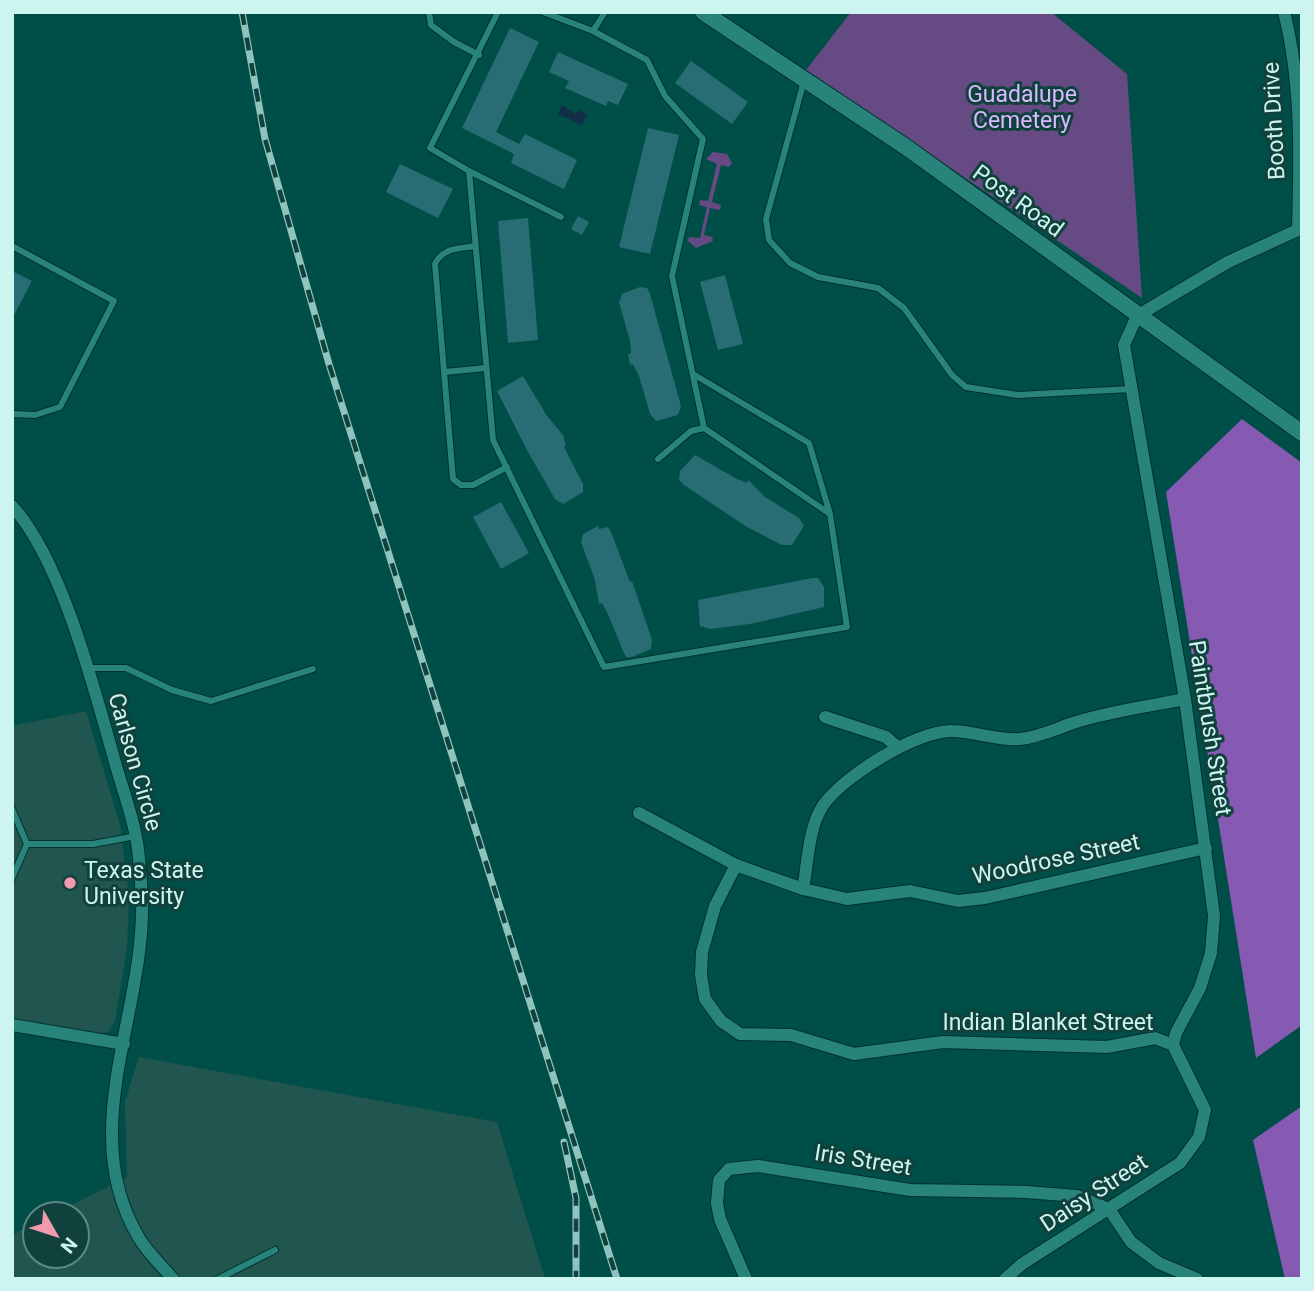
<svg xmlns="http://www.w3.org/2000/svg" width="1314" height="1291" font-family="Roboto,sans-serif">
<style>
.built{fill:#215650}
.green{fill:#664a83}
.forest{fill:#865ab2}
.water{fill:#122f47}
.building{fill:#286c74}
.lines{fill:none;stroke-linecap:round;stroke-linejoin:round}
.service-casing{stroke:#00312d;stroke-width:8}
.minor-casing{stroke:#00312d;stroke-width:14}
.tertiary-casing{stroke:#00312d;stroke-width:18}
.service{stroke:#28837a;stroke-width:6}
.minor{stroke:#28837a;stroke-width:12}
.tertiary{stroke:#28837a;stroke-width:16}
.rail-casing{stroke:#8fc3bd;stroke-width:7}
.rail{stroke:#11413c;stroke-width:4.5;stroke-dasharray:13;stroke-linecap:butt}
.poi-dot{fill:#f29aae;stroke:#11413c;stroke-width:2.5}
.labels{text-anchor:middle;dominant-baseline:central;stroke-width:6;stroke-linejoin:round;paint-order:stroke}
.park-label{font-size:23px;fill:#d9b9ff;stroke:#11413c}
.street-label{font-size:23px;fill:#cdf5ef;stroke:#11413c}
.poi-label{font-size:23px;fill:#cdf5ef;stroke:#11413c;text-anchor:start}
</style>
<rect width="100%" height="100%" fill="#004e48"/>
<path class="built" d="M86 711 120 825 129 898 127 948 115 1021 108 1032 97 1034 12 1020V726Z
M139 1057 497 1122 545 1279H12V1235L35 1223V1256H77V1214H54L127 1177 125 1102Z"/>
<path class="green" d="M851 12H1051L1127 74 1142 298 806 70Z
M713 152 727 154 732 163 729 167 721 165 712 202 721 205 720 210 710 208 704 235 712 237 713 241 696 248 687 240 690 237 700 238 707 207 699 205 700 200 708 201 717 164 706 159Z"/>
<path class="forest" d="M1242 419 1302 463V1025L1256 1058 1166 492Z
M1302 1106V1279H1285L1253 1140Z"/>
<path class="water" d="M562 105 576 114 579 110 587 114 582 125 558 114Z"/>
<path class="building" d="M510 28 539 42 496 132 519 144 525 134 577 160 564 189 511 163 514 154 462 128Z
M558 52 628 84 618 105 608 101 606 106 565 88 569 81 549 72Z
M691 61 748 102 732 124 675 83Z
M648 128 679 135 650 254 619 247Z
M400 164 453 189 438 218 386 192Z
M578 216 589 222 582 235 571 229Z
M528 218 538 340 508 343 498 221Z
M12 271 32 281 12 319Z
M725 275 743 344 718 350 700 282Z
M640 287 647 288 650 294 681 406 678 415 656 421 650 414 639 376 633 364 630 365 628 354 631 353 630 341 619 302 622 294Z
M523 376 547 416 563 435 566 446 564 447 583 484V492L563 504 555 499 528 452 497 391Z
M695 455 735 478 747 483 748 480 765 497 799 518 804 526 792 545H782L747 527 684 485 679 480 680 471Z
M501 502 529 553 501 569 473 517Z
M598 526 599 529 608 527 611 532 630 582 632 581 652 640 651 649 631 657H626L623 651 608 614 602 603 599 604 595 580 581 542 583 534Z
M812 578H818L824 587V607L750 624 710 629 700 626 698 600Z"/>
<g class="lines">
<defs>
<path id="service" d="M429 12 431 25 454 42 479 55
M498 12 430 148 469 171 493 440 604 667 847 627 830 514 704 428 672 276 703 139 665 96 647 60 593 31
M543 12 593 31 605 12
M804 81 766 219 769 240 790 263 818 277 878 288 904 308 952 375 966 387 1018 395 1131 389
M469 171 561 217
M12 246 114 301 60 407 35 415 12 414
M475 246C459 249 443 247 435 264L453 479 461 485H473L507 467
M444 372 486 368
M693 374 809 443 830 514
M658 459 691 431 704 428
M88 668H126L172 690 211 701 313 669
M12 809 27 844
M12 878 27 844H93L136 836
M218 1279 275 1250"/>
<path id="minor" d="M1284 12C1302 83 1300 157 1298 229
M12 506C61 559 93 685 113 755 120 782 131 810 136 837 140 857 141 880 142 901 145 1013 75 1132 139 1238 148 1253 162 1266 173 1279
M825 717 886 737 897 747
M639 813 736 865 803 889 847 899 910 891 958 901 985 898 1206 848
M736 865 715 906 702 952 701 975 705 999 721 1021 740 1034 791 1035 854 1054 943 1042 1107 1047 1155 1038 1173 1045
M803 889C808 863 808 830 822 807 840 778 917 730 952 731 974 731 998 741 1020 739 1040 737 1057 728 1076 722 1111 711 1149 706 1185 699
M12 1025 124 1044
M746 1279 720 1219 717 1203 719 1180 729 1169 758 1166 910 1190 1026 1192 1077 1196 1109 1209 1131 1242 1159 1263 1197 1279
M1005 1279 1022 1264 1180 1163 1199 1137 1205 1110 1173 1045 1176 1033 1200 988 1211 953 1214 916 1185 699 1124 345 1137 316 1228 262 1302 228"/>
<path id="tertiary" d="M703 12 906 147 1302 433"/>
</defs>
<use href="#service" class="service-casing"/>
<use href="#minor" class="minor-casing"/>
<use href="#tertiary" class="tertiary-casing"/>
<use href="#service" class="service"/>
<use href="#minor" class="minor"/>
<use href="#tertiary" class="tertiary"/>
<defs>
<path id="rail" d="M242 12 265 139 329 364 617 1279
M564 1142 576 1198V1279"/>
</defs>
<use href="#rail" class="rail-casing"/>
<use href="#rail" class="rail"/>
</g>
<circle class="poi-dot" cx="70" cy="883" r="7"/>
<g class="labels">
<g class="park-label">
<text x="1022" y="94">Guadalupe<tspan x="1022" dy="26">Cemetery</tspan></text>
</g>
<g class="street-label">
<text transform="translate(1274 121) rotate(-93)">Booth Drive</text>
<text transform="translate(1018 201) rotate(36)">Post Road</text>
<text transform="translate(1210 728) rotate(81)">Paintbrush Street</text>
<text transform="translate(135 762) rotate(74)">Carlson Circle</text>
<text transform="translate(1056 859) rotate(-12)">Woodrose Street</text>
<text x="1048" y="1022">Indian Blanket Street</text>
<text transform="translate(863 1160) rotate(9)">Iris Street</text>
<text transform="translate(1094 1193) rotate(-33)">Daisy Street</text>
</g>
<g class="poi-label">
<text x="84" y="870">Texas State<tspan x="84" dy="26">University</tspan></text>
</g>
</g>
<rect width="1314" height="1291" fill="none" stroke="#cdf5ef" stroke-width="28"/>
<g transform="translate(56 1235) rotate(129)"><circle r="33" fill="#11413c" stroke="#5c8984" stroke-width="2"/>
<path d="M0-5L12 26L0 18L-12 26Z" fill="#f29aae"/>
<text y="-10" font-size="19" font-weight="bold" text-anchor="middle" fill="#cdf5ef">N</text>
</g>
</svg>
